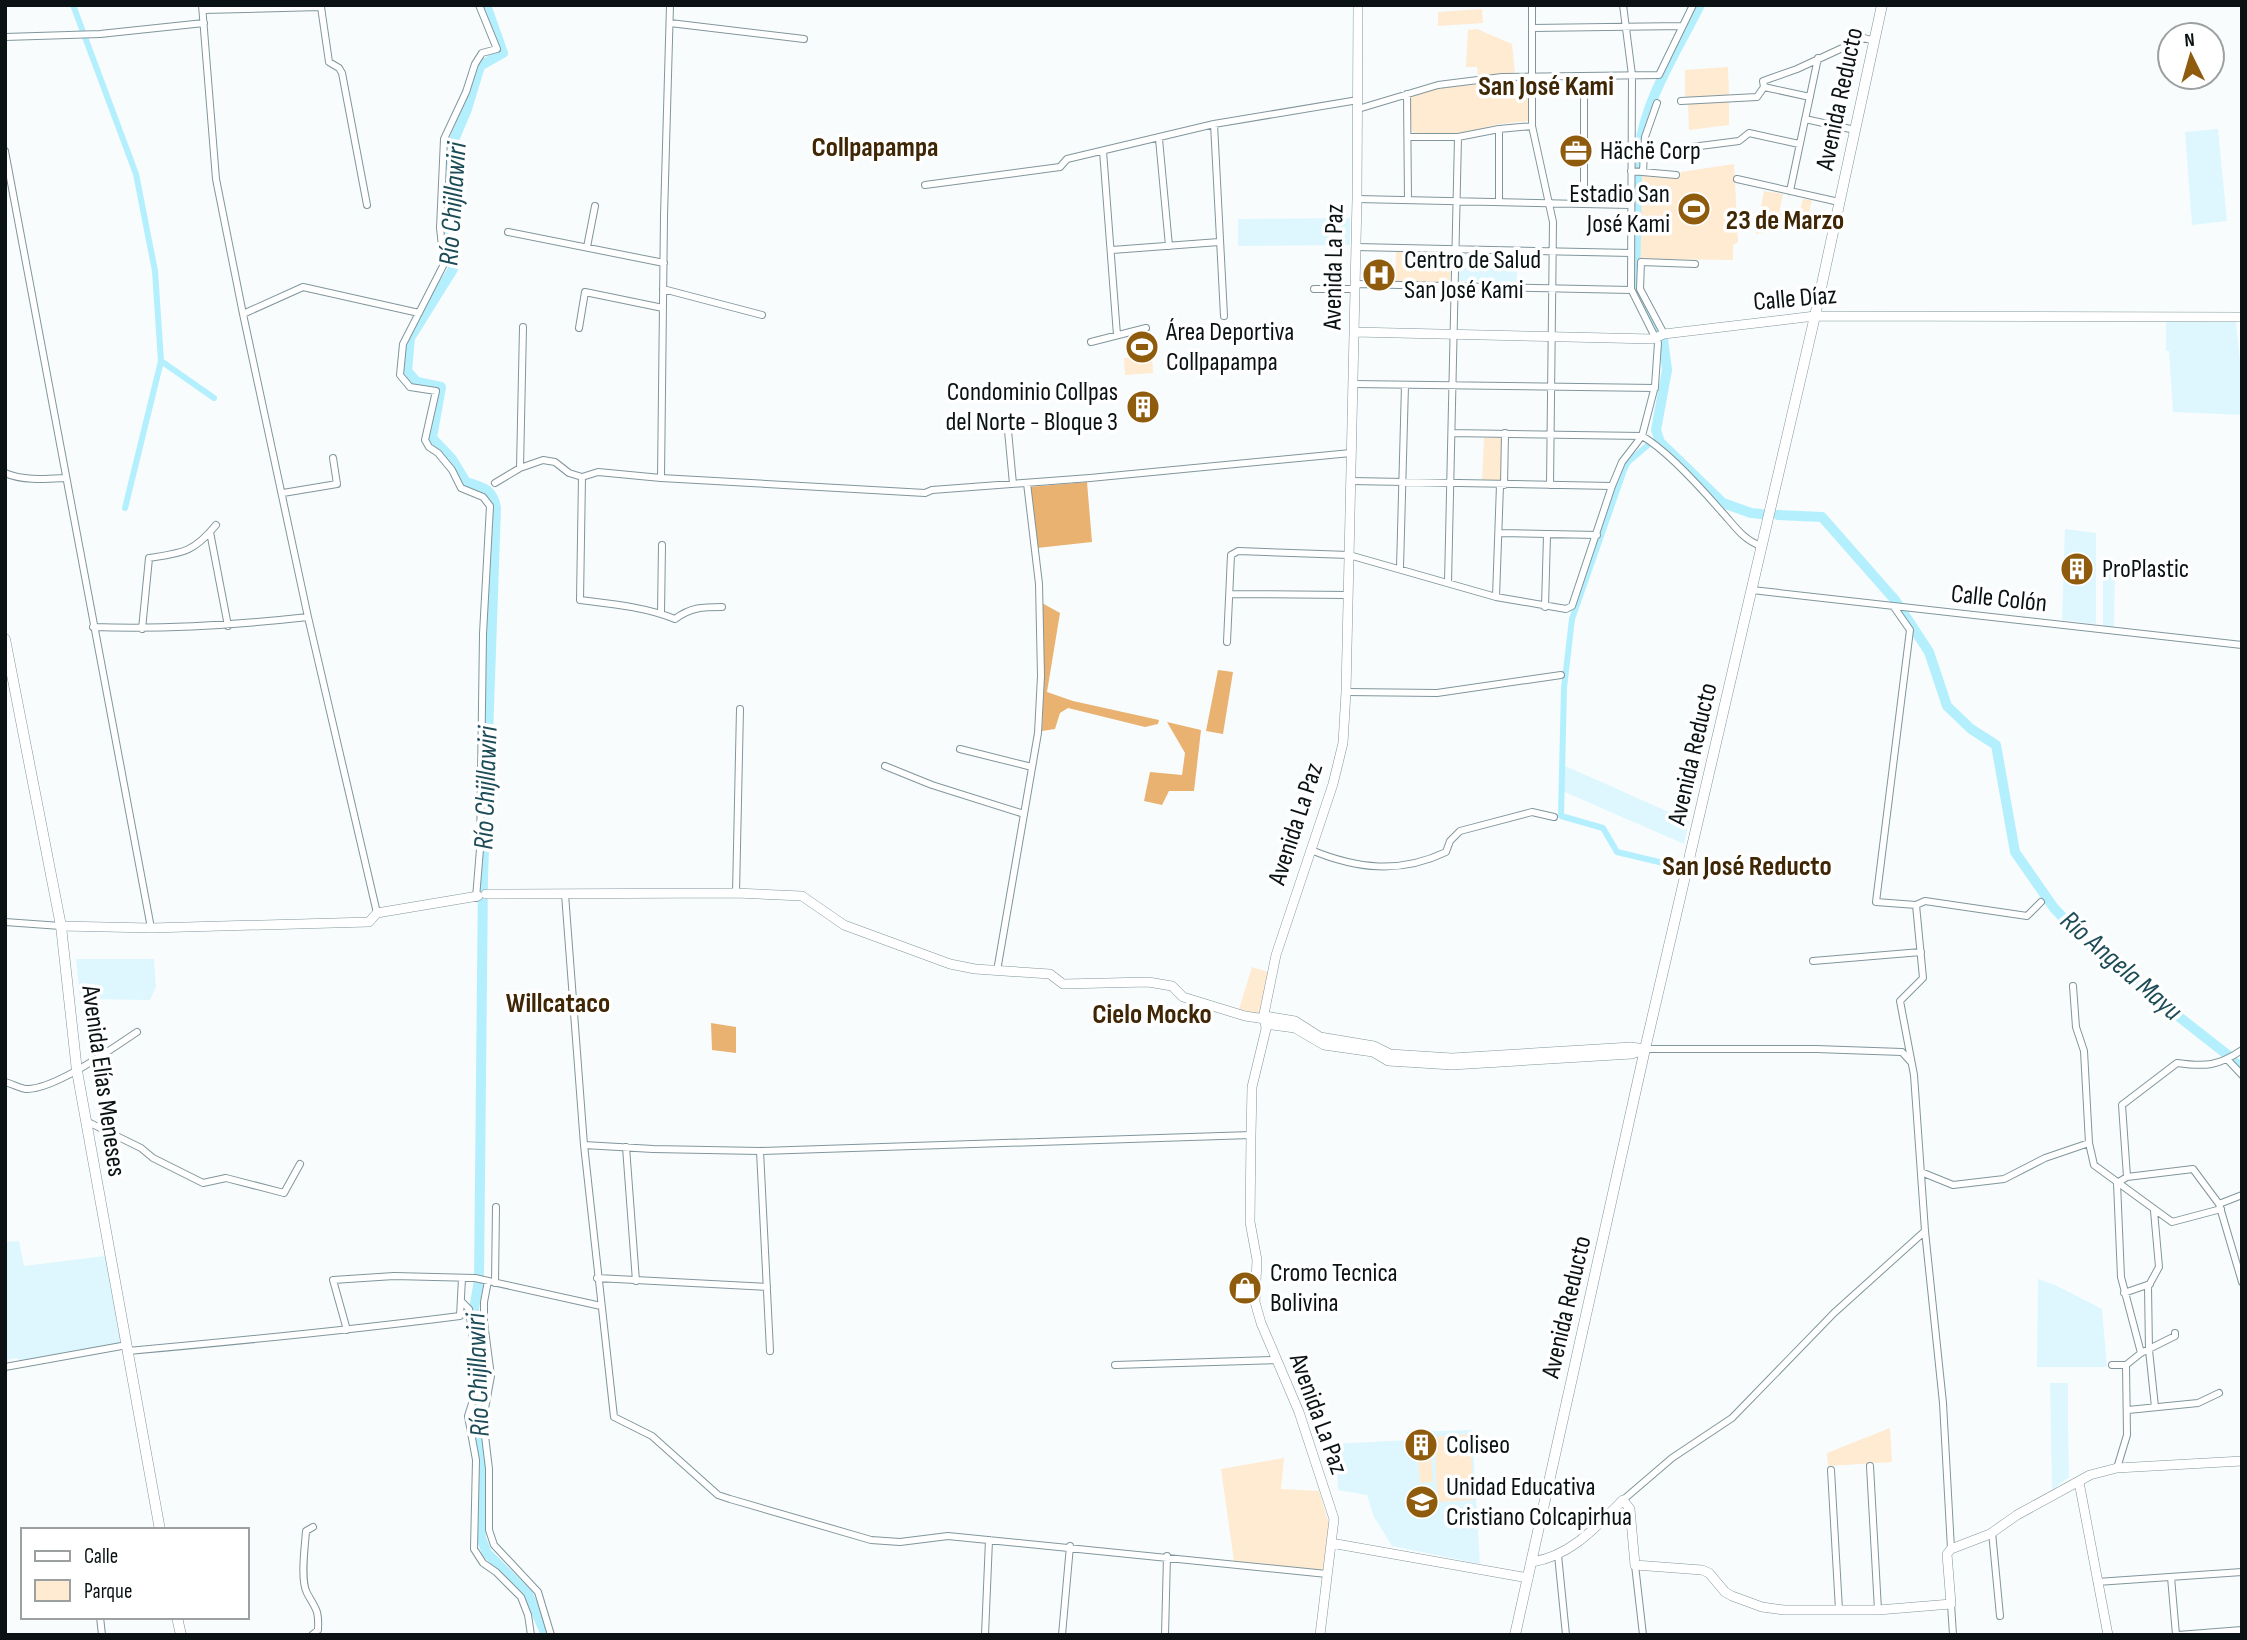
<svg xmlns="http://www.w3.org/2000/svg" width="2247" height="1640" font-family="'Sofia Sans Condensed',sans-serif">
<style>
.built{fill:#def7fe}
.green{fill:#ffead2}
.forest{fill:#eab271}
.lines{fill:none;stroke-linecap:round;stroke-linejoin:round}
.canal{stroke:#b4effe;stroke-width:6}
.river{stroke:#b4effe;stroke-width:10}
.street-casing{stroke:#81969c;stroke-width:8}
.secondary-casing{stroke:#81969c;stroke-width:10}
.primary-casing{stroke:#81969c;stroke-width:11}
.street{stroke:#fff;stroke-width:6}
.secondary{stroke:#fff;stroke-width:9}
.primary{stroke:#fff;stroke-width:10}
.labels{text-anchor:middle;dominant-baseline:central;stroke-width:7;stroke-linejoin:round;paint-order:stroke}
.street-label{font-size:26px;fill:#0a1214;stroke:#fff}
.poi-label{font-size:26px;fill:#0a1214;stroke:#fff;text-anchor:start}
.neighbourhood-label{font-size:28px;font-weight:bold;fill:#3f2604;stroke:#fff}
.water-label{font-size:28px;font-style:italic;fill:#1c4c57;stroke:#fff}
</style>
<rect width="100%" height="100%" fill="#f8fcfd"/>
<path class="built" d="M2218 129 2227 221 2192 225 2185 132Z
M1350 218V245L1238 246V219Z
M1458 254 1517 255V282L1458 281Z
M1362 269H1395V281L1362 280Z
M2166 320 2236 322 2242 380V415L2173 412 2169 351H2166Z
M2065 529 2096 533V624L2062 620Z
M2103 565H2115L2114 627H2103Z
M1561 764 1689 821 1684 844 1560 790Z
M76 959H154L156 987 150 1000 80 999Z
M19 1241 24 1266 105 1256 121 1343 21 1362 17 1358 10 1359 5 1364V1242Z
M2038 1279 2055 1285 2102 1309 2107 1367H2037Z
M2050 1383H2068V1423L2069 1477 2052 1490Z
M1472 1430 1480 1564 1392 1546 1374 1517 1367 1495 1338 1490 1335 1444 1408 1440 1407 1432Z"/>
<path class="green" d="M1482 9 1483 23 1438 26V12Z
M1477 29 1512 44 1515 74 1478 77 1477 67H1466L1468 30Z
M1728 67 1729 96 1685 98V70Z
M1503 80H1528V121L1500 124 1457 134 1414 133 1412 131 1409 96 1440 88Z
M1729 101V125L1689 130 1688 103Z
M1734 164 1738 242 1733 245V260L1651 259 1640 261 1638 266 1632 267 1634 173 1680 176 1681 172Z
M1764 191 1783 194 1779 213 1798 217 1803 199 1812 200 1808 217 1786 228 1756 234Z
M1396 252 1448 253 1451 257 1450 279 1446 282 1395 281Z
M1151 332 1153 373 1125 375 1124 358 1133 357 1131 336Z
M1503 437 1501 481 1482 480 1484 438Z
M1252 967 1268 972 1260 1015 1239 1009Z
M1890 1428 1892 1462 1828 1466 1827 1453Z
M1428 1434 1429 1455 1414 1456 1413 1435Z
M1470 1434 1474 1500 1438 1502 1434 1437Z
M1284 1458 1281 1489 1319 1491 1329 1524 1323 1570 1234 1561 1221 1469Z
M1431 1459 1433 1482 1420 1483 1418 1460Z"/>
<path class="forest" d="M1087 482 1092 542 1037 548 1029 487Z
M1042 603 1060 613 1047 692 1073 701 1159 720 1158 724 1145 727 1068 708 1060 713 1055 729 1042 731 1044 672Z
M1218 670 1233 672 1223 734 1206 731Z
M1167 722 1201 730 1194 791H1169L1162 805 1144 801 1150 772 1182 775 1185 753Z
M711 1023 736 1027V1053L712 1050Z"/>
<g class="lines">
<path class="canal" d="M73 5 136 174 155 271 161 361 125 508
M161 361 214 398
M1648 445 1628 462 1624 470 1572 619 1564 688 1561 816 1603 828 1617 852 1680 867"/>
<path class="river" d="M486 5 503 53 480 66 467 109 454 140 445 234 453 269 410 338 407 371 417 382 441 387 432 438 452 459 466 482C483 487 493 489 496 508L483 878 479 1280 474 1309 484 1381 474 1415 484 1471 480 1505 481 1538 487 1553 528 1594 546 1635
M1638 165C1639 108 1675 55 1700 5
M1637 176 1635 288 1658 331
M1663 339 1667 370 1656 430 1660 442 1723 503 1751 513 1761 514
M1778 515 1822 517 1895 600 1929 652 1947 706 1971 729 1996 745 2015 852 2054 908 2095 951 2229 1056
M2236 1063 2242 1069"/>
<defs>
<path id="street" d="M202 5 216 179 243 314 308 617 377 913
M1532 5V126L1553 222 1550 485
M203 10 321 7 329 62 339 68 342 73 367 205
M670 23 804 39
M1532 28 1682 26
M5 37 100 34 204 23
M1764 87 1763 81 1797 69 1864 38 1875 41
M1407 94 1408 200
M1681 101 1757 97 1764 87 1810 97
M1358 109 1438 85 1502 77 1659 75 1693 5
M1805 119 1855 130
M1214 124 1224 316
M1409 137H1458L1499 129 1532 126
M1159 139 1169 246
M1684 148 1739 141 1749 133 1799 144
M5 151 151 928
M1103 151 1117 335
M1631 171 1676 175
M1643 171 1645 137 1657 103
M1737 179 1839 202
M925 185 1060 167 1067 159 1214 124 1358 100
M1790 191 1818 58
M1357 199 1631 205
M1499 202V129
M1584 204V77
M508 232 664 263
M587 247 595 206
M1356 247 1631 253
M1112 250 1219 242
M1355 284 1631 290
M663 289 762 315
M1314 289H1355
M243 314 303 287 419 313
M579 328 585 292 663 308
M1664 334 1640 289 1641 262 1695 264
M1091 342 1146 328
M1353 384 1655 388
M1007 420 1013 484
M1452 433 1642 436C1668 451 1701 488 1721 511 1734 525 1743 540 1761 546
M520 468 523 327
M5 473C23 481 46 479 65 478
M582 477 580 600C612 604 645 607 675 619 691 607 703 607 722 607
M661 478 664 216 670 5
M1351 481 1612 486
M495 483 520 468 543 460 555 462 569 473 582 477 598 472 661 478 925 493 932 490 1090 478 1351 453
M1504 485 1505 433
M283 493 337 484 333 458
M210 532 228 626
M1499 533 1597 535
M1400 568 1405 385
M1448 583 1458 137
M1752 590 2242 645
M1230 594 1348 595
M1496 597 1500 485
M1545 607 1547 535
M1894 607 1910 630 1876 902 1916 905 1925 901 2027 916 2041 902
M661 613 662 545
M93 627C166 630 236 625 308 617
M142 629 149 558C182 553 193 553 216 525
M1227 642 1231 555 1238 551 1349 555 1496 597 1566 609 1572 606 1612 486 1622 462 1642 436 1655 386 1658 343 1631 289 1632 75 1623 5
M1346 692 1437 693 1561 675
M960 749 1032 767
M885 766 932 785 1024 814
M1311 850C1357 869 1400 874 1446 852L1450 841 1460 831 1532 812 1554 817
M736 893 740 709
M565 894 584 1145 614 1417 652 1436 718 1495 730 1499 871 1540 900 1542 948 1536 1327 1574
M476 898 480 849 483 634 490 506 483 497 461 488 452 470 438 453 429 447 425 440 436 391 410 387 400 375 403 344 444 264 440 228 444 139 466 92 475 64 482 53 497 49 479 5
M5 922 61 926
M1813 961 1921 952
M997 971 1038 733 1041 676 1039 584 1027 483
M2073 986 2076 1027 2084 1051 2089 1143 2094 1165 2172 1222 2221 1209
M1645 1049H1816L1902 1052 1911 1062
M2227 1059 2242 1075
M5 1082C12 1084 20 1088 26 1089 54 1090 113 1048 137 1032
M86 1121 141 1148 153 1158 203 1183 226 1178 284 1193 300 1164
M584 1145 653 1149 760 1151 1251 1135
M626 1147 636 1281
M760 1151 770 1351
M1921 1172 1953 1185 2004 1179 2045 1158 2089 1143
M2127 1177 2122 1105 2177 1063C2206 1067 2218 1066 2242 1050
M2117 1183 2127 1177 2193 1169 2219 1204 2242 1282
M2117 1183 2121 1277 2141 1353
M2219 1204 2242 1195
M2154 1211 2159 1267 2148 1287 2149 1350 2155 1407
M1925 1231 1943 1403 1951 1549
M597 1278 767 1287
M488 1281 484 1302V1322L491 1376 483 1419 489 1469V1530L494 1545 538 1592 551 1635
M495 1283 496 1207
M2124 1293 2150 1284
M461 1301 469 1309 476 1363V1391L468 1416 476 1460 474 1549 483 1563 496 1572 521 1597 528 1615 531 1635
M347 1330 333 1280 394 1276 475 1278 601 1306
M128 1351C239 1341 350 1330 460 1316L462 1278
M1115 1365 1276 1360
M2112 1365H2126L2141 1353 2175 1336V1333
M5 1367 127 1345
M2128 1410 2198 1403 2219 1393
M1870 1466 1878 1610
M2117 1468 2127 1435 2126 1365
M1831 1470 1839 1610
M1623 1500 1672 1458 1732 1418 1834 1313 1925 1231 1914 1075 1900 1001 1923 978 1916 905
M1992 1532 2000 1616
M1558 1555 1566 1635
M1635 1565 1643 1635
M2171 1577 2176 1635
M2097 1582 2242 1572
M1951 1604 1953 1635
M100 1617 102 1635
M312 1635 318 1630C319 1609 316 1610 307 1593 300 1580 305 1546 306 1531L313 1527
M985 1635 989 1540
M1062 1635 1070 1546
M1165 1635 1167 1556
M2178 1635 2242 1630"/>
<path id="secondary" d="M1354 332 1653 339 1664 334 1815 316 2242 317
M486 894 736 893 802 896 844 925 950 964 975 969 1050 974 1063 984 1148 982 1172 986 1183 997 1245 1016 1265 1019
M61 926 151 928 369 922 377 913 478 896
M1265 1016 1295 1021 1320 1037 1374 1046 1390 1054 1452 1058 1631 1047 1645 1049
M1265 1024 1295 1028 1324 1045 1373 1052 1388 1061 1452 1065 1632 1054 1643 1050
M2079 1482 2108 1635
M1331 1543 1528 1578
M1532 1562C1571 1556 1596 1527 1623 1500L1630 1509 1635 1565 1702 1570 1709 1573 1725 1592 1732 1596 1762 1607 1784 1610H1878L1951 1604 1947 1554 1951 1549 1990 1534 2017 1515 2090 1475 2117 1468 2242 1461
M1320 1635 1334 1519 1299 1412 1261 1323 1255 1302 1257 1260 1250 1222 1251 1135 1252 1087 1266 1029 1264 1014 1276 955 1333 784 1343 743 1346 692 1357 199 1358 5"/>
<path id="primary" d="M5 639 61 926 77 1071 160 1530
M177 1617 181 1635
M1515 1635 1645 1049 1815 316 1882 5"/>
</defs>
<use href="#street" class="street-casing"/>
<use href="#secondary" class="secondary-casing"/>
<use href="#primary" class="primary-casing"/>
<use href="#street" class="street"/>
<use href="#secondary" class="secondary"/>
<use href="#primary" class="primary"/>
</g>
<defs>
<symbol id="office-disc" viewBox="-11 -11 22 22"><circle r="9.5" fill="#8f5b0d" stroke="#fff"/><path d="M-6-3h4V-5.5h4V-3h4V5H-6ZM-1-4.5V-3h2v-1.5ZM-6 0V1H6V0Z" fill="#fff"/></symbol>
<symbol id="stadium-disc" viewBox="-11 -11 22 22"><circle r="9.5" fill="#8f5b0d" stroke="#fff"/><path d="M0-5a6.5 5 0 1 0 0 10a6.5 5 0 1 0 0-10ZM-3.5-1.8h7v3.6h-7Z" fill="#fff"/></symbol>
<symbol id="hospital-disc" viewBox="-11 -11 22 22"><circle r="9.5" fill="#8f5b0d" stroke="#fff"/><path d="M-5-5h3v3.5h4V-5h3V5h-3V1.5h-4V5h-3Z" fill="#fff"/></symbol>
<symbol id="building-disc" viewBox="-11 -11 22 22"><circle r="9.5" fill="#8f5b0d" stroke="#fff"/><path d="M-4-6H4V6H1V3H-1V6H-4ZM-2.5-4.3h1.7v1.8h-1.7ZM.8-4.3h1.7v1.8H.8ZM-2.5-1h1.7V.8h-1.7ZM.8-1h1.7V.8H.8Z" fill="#fff"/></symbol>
<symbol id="shop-disc" viewBox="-11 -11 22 22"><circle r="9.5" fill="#8f5b0d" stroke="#fff"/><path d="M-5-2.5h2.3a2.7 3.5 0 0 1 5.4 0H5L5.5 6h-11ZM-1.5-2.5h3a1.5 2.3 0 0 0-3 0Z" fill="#fff"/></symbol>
<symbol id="school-disc" viewBox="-11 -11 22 22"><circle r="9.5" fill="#8f5b0d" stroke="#fff"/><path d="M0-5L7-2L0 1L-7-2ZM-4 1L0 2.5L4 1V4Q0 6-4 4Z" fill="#fff"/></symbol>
</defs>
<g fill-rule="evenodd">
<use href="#office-disc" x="1557" y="132" width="38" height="38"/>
<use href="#stadium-disc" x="1675" y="190" width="38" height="38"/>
<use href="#hospital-disc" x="1360" y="256" width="38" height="38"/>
<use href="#stadium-disc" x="1123" y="328" width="38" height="38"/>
<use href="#building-disc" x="1124" y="388" width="38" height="38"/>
<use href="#building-disc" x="2058" y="550" width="38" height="38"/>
<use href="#shop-disc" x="1226" y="1269" width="38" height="38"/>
<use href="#building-disc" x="1402" y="1426" width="38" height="38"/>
<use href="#school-disc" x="1403" y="1483" width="38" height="38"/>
</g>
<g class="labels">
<g class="street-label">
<text transform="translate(1840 99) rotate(-78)">Avenida Reducto</text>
<text transform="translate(1334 267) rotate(-89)">Avenida La Paz</text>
<text transform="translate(1795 299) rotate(-5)">Calle Díaz</text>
<text transform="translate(1999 599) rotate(6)">Calle Colón</text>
<text transform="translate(1693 754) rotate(-77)">Avenida Reducto</text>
<text transform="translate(1296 824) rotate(-72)">Avenida La Paz</text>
<text transform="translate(103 1081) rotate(82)">Avenida Elías Meneses</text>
<text transform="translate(1567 1307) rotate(-77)">Avenida Reducto</text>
<text transform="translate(1318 1414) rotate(70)">Avenida La Paz</text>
</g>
<g class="poi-label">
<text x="1600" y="151">Hächë Corp</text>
<text x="1670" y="194" text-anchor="end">Estadio San<tspan x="1670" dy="30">José Kami</tspan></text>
<text x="1404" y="260">Centro de Salud<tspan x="1404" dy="30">San José Kami</tspan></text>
<text x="1166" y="332">Área Deportiva<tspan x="1166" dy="30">Collpapampa</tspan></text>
<text x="1118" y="392" text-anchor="end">Condominio Collpas<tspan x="1118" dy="30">del Norte - Bloque 3</tspan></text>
<text x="2102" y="569">ProPlastic</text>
<text x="1270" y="1273">Cromo Tecnica<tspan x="1270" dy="30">Bolivina</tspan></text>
<text x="1446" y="1445">Coliseo</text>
<text x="1446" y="1487">Unidad Educativa<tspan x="1446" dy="30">Cristiano Colcapirhua</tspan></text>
</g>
<g class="neighbourhood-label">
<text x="1546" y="86">San José Kami</text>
<text x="875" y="147">Collpapampa</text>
<text x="1785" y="220">23 de Marzo</text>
<text x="1747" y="866">San José Reducto</text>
<text x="558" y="1003">Willcataco</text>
<text x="1152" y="1014">Cielo Mocko</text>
</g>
<g class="water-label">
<text transform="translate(453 204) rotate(-86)">Río Chijllawiri</text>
<text transform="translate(486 788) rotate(-88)">Río Chijllawiri</text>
<text transform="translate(2121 966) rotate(41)">Río Angela Mayu</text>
<text transform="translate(478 1375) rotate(-92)">Río Chijllawiri</text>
</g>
</g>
<rect width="2247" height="1640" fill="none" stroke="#0a1214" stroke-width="14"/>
<rect x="21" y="1528" width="228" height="91" fill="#ffffff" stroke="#9da0a1" stroke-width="2"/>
<rect x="35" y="1551" width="35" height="10" fill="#ffffff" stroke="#9da0a1" stroke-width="2"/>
<text x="84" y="1563" font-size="21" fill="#0a1214">Calle</text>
<rect x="35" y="1580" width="35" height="21" fill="#ffead2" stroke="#9da0a1" stroke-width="2"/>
<text x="84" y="1598" font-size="21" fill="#0a1214">Parque</text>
<g transform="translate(2191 56) rotate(355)"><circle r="33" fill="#ffffff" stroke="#9da0a1" stroke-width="2"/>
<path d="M0-5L12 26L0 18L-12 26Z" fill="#8f5b0d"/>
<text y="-10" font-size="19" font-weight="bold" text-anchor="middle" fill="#0a1214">N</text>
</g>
</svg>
